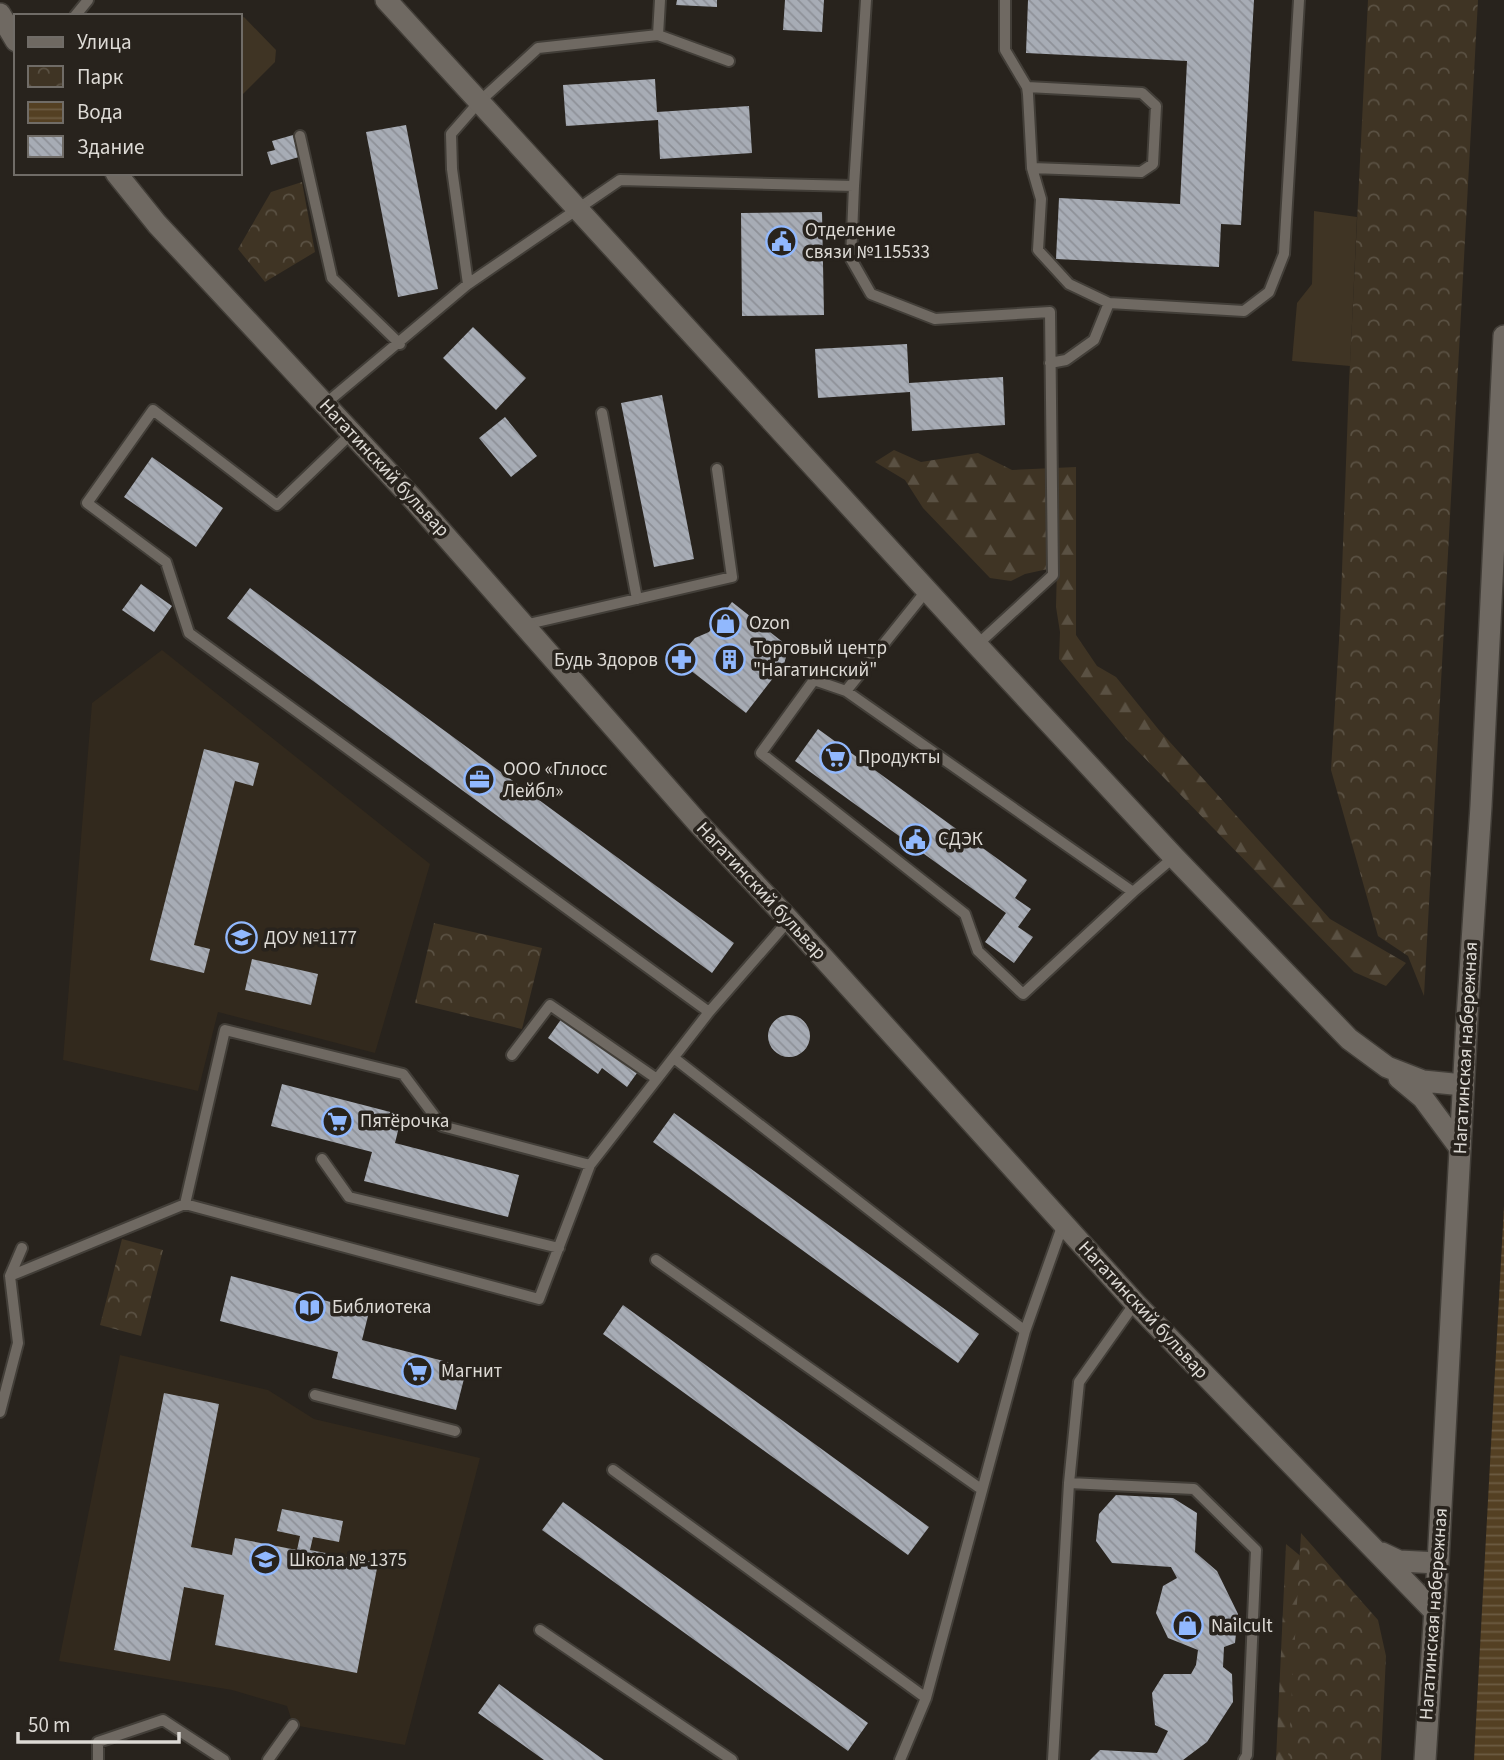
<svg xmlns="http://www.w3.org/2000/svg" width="1504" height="1760" font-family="'Source Sans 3',sans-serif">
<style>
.built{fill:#32291d}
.forest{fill:url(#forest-firs)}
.park{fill:url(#park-crowns)}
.pitch{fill:#3f3424}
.water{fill:url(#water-rules)}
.building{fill:url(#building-back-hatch)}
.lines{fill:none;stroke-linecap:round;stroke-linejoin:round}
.lane-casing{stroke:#423e38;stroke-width:14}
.street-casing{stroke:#423e38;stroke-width:24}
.secondary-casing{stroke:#423e38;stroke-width:24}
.lane{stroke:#6f6962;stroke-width:10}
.street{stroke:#6f6962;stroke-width:21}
.secondary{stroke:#6f6962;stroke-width:21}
.labels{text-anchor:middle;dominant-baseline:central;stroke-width:7;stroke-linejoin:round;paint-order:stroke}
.poi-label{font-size:19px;fill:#dddad5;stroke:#28231d;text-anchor:start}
.street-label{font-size:19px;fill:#dddad5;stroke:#28231d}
</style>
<defs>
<pattern id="forest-firs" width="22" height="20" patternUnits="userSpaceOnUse" patternTransform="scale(1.75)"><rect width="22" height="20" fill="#3f3424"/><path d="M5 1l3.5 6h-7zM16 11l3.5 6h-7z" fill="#5a5143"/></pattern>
<pattern id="park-crowns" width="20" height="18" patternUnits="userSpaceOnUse" patternTransform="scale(1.75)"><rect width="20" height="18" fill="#3f3424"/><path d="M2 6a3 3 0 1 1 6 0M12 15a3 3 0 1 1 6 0" fill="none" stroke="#5a5143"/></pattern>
<pattern id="water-rules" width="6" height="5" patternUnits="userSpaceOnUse" patternTransform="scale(1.75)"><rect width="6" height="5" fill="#544023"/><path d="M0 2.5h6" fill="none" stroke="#6c5b42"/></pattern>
<pattern id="building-back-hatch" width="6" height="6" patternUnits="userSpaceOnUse" patternTransform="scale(1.75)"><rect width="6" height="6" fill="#a7acb5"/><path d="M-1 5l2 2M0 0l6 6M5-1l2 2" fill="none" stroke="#8e9198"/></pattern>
</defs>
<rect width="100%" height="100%" fill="#28231d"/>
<path class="built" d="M162 650 430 864 375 1053 218 1012 198 1091 63 1060 92 703Z
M120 1355 268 1390 314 1419 480 1458 405 1745 293 1725 287 1706 232 1690 59 1661Z"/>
<path class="forest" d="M894 450 921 462 978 453 1012 470 1076 467V635L1097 666 1116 677 1159 730 1330 919 1406 963 1386 986 1354 972 1126 739 1059 659 1060 632 1056 607 1057 567 1025 574 1011 581 990 578 923 508 905 480 875 462Z
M1286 1544 1338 1587 1322 1760H1276Z"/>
<path class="park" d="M1368 0H1478L1424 996 1408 956 1378 936 1331 770 1340 624 1349 383Z
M302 182 315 252 265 282 238 249 271 192Z
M434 923 542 948 522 1029 415 1003Z
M122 1239 163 1250 141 1336 100 1325Z
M1301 1533 1378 1620 1386 1656 1381 1760H1288Z"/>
<path class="pitch" d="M244 17 276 50 275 62 240 97V19Z
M1314 211 1357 217 1350 366 1292 361 1297 303 1312 284Z"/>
<path class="water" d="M1504 1206V1760H1474L1478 1684Z"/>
<path class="building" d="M677 0H717V7L676 5Z
M785 0H824L822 32 783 30Z
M1028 0H1254L1241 225 1221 224 1219 267 1056 259 1059 198 1180 204 1187 61 1026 53Z
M655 79 657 112 749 106 752 153 660 159 658 120 566 126 563 85Z
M406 125 438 289 398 297 366 132Z
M293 135 299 157 271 165 267 152 275 150 272 141Z
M822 212 824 315 742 316 741 213Z
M473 327 526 378 496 410 443 358Z
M907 344 909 383 1003 377 1005 425 912 431 910 392 818 398 815 349Z
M662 395 694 559 654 567 621 403Z
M505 417 537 456 511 477 479 438Z
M152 457 223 508 196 547 124 497Z
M141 584 172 606 154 632 122 610Z
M250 588 734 943 712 973 227 618Z
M732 602 789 647 784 664 746 713 690 670 678 668 674 662 675 655 680 650 688 646 695 638 709 632Z
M818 729 1027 880 1015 898 1031 909 1018 927 1033 937 1014 963 985 942 1006 913 795 761Z
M204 749 259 763 253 786 235 781 194 945 210 949 204 973 150 960Z
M252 959 318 974 311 1005 245 990Z
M768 1036a21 21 0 1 1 42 0a21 21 0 1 1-42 0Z
M562 1018 637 1073 627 1087 602 1068 598 1074 548 1038Z
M282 1084 402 1115 395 1143 519 1175 508 1217 364 1181 372 1152 271 1126Z
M674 1113 979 1334 958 1363 653 1142Z
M231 1276 369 1312 362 1340 467 1367 456 1410 332 1378 338 1352 220 1321Z
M623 1305 929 1527 908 1555 603 1334Z
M164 1393 219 1404 191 1547 232 1555 235 1538 297 1550 300 1536 277 1531 282 1509 343 1521 339 1542 313 1537 310 1550 378 1563 357 1673 215 1645 224 1595 184 1587 170 1661 114 1650Z
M1116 1495 1173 1498 1197 1513 1195 1552 1217 1571 1238 1614 1235 1643 1224 1647 1223 1667 1232 1674 1233 1702 1207 1742 1183 1760H1090L1100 1750 1157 1753 1168 1731 1155 1725 1152 1693 1164 1674H1191L1196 1665 1198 1650 1168 1638 1156 1613 1163 1586 1177 1578 1171 1567 1112 1563 1096 1541 1099 1514Z
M563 1502 868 1723 848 1751 542 1530Z
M499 1684 537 1712 604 1760H544L478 1713Z"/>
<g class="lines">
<defs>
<path id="lane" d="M1005 0V50L1027 87 1028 94 1032 168 1041 199 1038 250 1069 284 1109 303 1244 311 1269 292 1284 254 1299 0
M75 16 88 0
M658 35 729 61
M1027 87 1142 93 1156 106 1153 164 1141 172 1032 168
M300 136 332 278 400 344
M854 186 866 0
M468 284 452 169 451 134 479 102 538 48 658 35 660 0
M1050 363 1066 360 1094 340 1109 303
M325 404 468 284 620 180 854 186 851 259 871 294 935 319 1050 312 1053 575 977 645
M602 413 637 599
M352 433 277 505 153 410 87 503 166 562 189 633 709 1012
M524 625 732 577 717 469
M846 691 927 590
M1133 892 846 691 814 680 761 753 965 914 978 951 1023 994 1133 892 1174 857
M512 1055 550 1005 657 1079
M674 1058 1025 1331
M322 1159 349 1197 559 1248
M185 1204 225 1030 403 1074 442 1126 590 1165
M656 1260 981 1489
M10 1276 185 1204 539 1299 590 1165 709 1012 789 920
M315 1395 455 1431
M0 1412 18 1343 10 1276 22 1248
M613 1470 926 1698
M1069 1483 1194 1489 1256 1550 1247 1755 1244 1760
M540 1630 732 1760
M98 1760V1742L163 1720 224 1760
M268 1760 293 1725
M900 1760 926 1698 1025 1331 1063 1224
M1053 1760 1069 1483 1079 1382 1135 1303"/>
<path id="street" d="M386 0 977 645 1174 857 1349 1039 1387 1067 1423 1081 1463 1085
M1399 1078 1423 1098 1460 1148"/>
<path id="secondary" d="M0 14 16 41
M116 173 157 224 412 498 697 822 789 920 1135 1303 1434 1611
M1382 1553 1399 1561 1438 1563
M1425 1760 1438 1563 1467 1018 1481 806 1504 336"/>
</defs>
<use href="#lane" class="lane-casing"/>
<use href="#street" class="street-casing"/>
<use href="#secondary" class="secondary-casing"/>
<use href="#lane" class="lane"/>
<use href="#street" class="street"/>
<use href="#secondary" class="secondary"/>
</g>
<defs>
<symbol id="civic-ring" viewBox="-11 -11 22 22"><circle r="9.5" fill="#28231d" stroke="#91b8fd" stroke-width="1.5"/><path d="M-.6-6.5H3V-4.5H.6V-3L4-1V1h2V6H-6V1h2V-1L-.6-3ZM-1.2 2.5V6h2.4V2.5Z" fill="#91b8fd"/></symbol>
<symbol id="shop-ring" viewBox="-11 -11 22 22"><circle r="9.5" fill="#28231d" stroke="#91b8fd" stroke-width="1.5"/><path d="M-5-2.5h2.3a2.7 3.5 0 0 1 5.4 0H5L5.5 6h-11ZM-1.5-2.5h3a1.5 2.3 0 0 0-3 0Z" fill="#91b8fd"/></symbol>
<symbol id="building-ring" viewBox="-11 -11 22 22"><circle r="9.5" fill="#28231d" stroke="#91b8fd" stroke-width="1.5"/><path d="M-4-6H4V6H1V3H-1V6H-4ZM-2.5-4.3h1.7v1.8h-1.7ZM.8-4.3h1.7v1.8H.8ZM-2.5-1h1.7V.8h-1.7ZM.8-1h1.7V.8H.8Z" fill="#91b8fd"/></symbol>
<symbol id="pharmacy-ring" viewBox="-11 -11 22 22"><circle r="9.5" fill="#28231d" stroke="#91b8fd" stroke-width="1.5"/><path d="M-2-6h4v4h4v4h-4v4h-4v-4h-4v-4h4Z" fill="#91b8fd"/></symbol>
<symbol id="supermarket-ring" viewBox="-11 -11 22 22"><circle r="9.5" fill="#28231d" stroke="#91b8fd" stroke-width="1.5"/><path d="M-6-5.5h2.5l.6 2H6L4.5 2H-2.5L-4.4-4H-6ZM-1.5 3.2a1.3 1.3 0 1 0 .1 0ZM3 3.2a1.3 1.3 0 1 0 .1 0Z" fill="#91b8fd"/></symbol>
<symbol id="office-ring" viewBox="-11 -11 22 22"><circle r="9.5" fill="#28231d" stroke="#91b8fd" stroke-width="1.5"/><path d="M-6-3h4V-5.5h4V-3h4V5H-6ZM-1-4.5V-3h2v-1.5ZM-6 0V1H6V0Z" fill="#91b8fd"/></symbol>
<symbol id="school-ring" viewBox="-11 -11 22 22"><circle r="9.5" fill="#28231d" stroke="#91b8fd" stroke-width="1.5"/><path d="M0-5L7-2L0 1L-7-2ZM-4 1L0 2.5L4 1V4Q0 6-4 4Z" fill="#91b8fd"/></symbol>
<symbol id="library-ring" viewBox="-11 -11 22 22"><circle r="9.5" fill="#28231d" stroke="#91b8fd" stroke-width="1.5"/><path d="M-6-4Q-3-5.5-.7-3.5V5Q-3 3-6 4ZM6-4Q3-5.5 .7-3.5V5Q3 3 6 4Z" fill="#91b8fd"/></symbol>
</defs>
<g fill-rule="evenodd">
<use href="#civic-ring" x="764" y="224" width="35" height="35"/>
<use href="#shop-ring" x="708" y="606" width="35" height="35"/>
<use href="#building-ring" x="712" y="642" width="35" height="35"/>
<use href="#pharmacy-ring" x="664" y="642" width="35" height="35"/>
<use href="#supermarket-ring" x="818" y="740" width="35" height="35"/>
<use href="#office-ring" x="462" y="762" width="35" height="35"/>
<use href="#civic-ring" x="898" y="822" width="35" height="35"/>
<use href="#school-ring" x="224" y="920" width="35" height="35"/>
<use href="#supermarket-ring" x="320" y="1104" width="35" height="35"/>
<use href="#library-ring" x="292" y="1290" width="35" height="35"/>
<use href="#supermarket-ring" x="400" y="1354" width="35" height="35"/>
<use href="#school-ring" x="248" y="1542" width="35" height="35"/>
<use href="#shop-ring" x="1170" y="1608" width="35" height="35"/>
</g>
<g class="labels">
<g class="poi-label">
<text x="805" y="230">Отделение<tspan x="805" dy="22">связи №115533</tspan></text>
<text x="749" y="623">Ozon</text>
<text x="753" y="648">Торговый центр<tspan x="753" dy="22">"Нагатинский"</tspan></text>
<text x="658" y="660" text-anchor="end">Будь Здоров</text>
<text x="858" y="757">Продукты</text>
<text x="503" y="769">ООО «Гллосс<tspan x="503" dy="22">Лейбл»</tspan></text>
<text x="938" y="839">СДЭК</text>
<text x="264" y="938">ДОУ №1177</text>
<text x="360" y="1121">Пятёрочка</text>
<text x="332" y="1307">Библиотека</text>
<text x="441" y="1371">Магнит</text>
<text x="289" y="1560">Школа № 1375</text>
<text x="1211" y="1626">Nailcult</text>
</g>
<g class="street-label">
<text transform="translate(384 468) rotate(47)">Нагатинский бульвар</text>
<text transform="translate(761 891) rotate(47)">Нагатинский бульвар</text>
<text transform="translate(1466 1048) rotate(-87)">Нагатинская набережная</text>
<text transform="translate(1143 1310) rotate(47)">Нагатинский бульвар</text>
<text transform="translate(1434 1614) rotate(-86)">Нагатинская набережная</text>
</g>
</g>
<rect x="14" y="14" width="228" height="161" fill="#28231d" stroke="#706c67" stroke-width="2"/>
<rect x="28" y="37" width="35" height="10" fill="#6f6962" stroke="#706c67" stroke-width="2"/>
<text x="77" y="49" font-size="21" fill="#dddad5">Улица</text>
<rect x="28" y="66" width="35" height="21" fill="url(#park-crowns)" stroke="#706c67" stroke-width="2"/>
<text x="77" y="84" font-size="21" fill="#dddad5">Парк</text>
<rect x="28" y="102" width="35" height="21" fill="url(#water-rules)" stroke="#706c67" stroke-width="2"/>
<text x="77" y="119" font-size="21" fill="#dddad5">Вода</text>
<rect x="28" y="136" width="35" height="21" fill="url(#building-back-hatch)" stroke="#706c67" stroke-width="2"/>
<text x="77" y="154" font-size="21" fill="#dddad5">Здание</text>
<path d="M18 1732v10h161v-10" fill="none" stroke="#dddad5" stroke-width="3.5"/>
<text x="28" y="1732" font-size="21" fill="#dddad5" stroke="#28231d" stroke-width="5" paint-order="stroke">50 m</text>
</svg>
